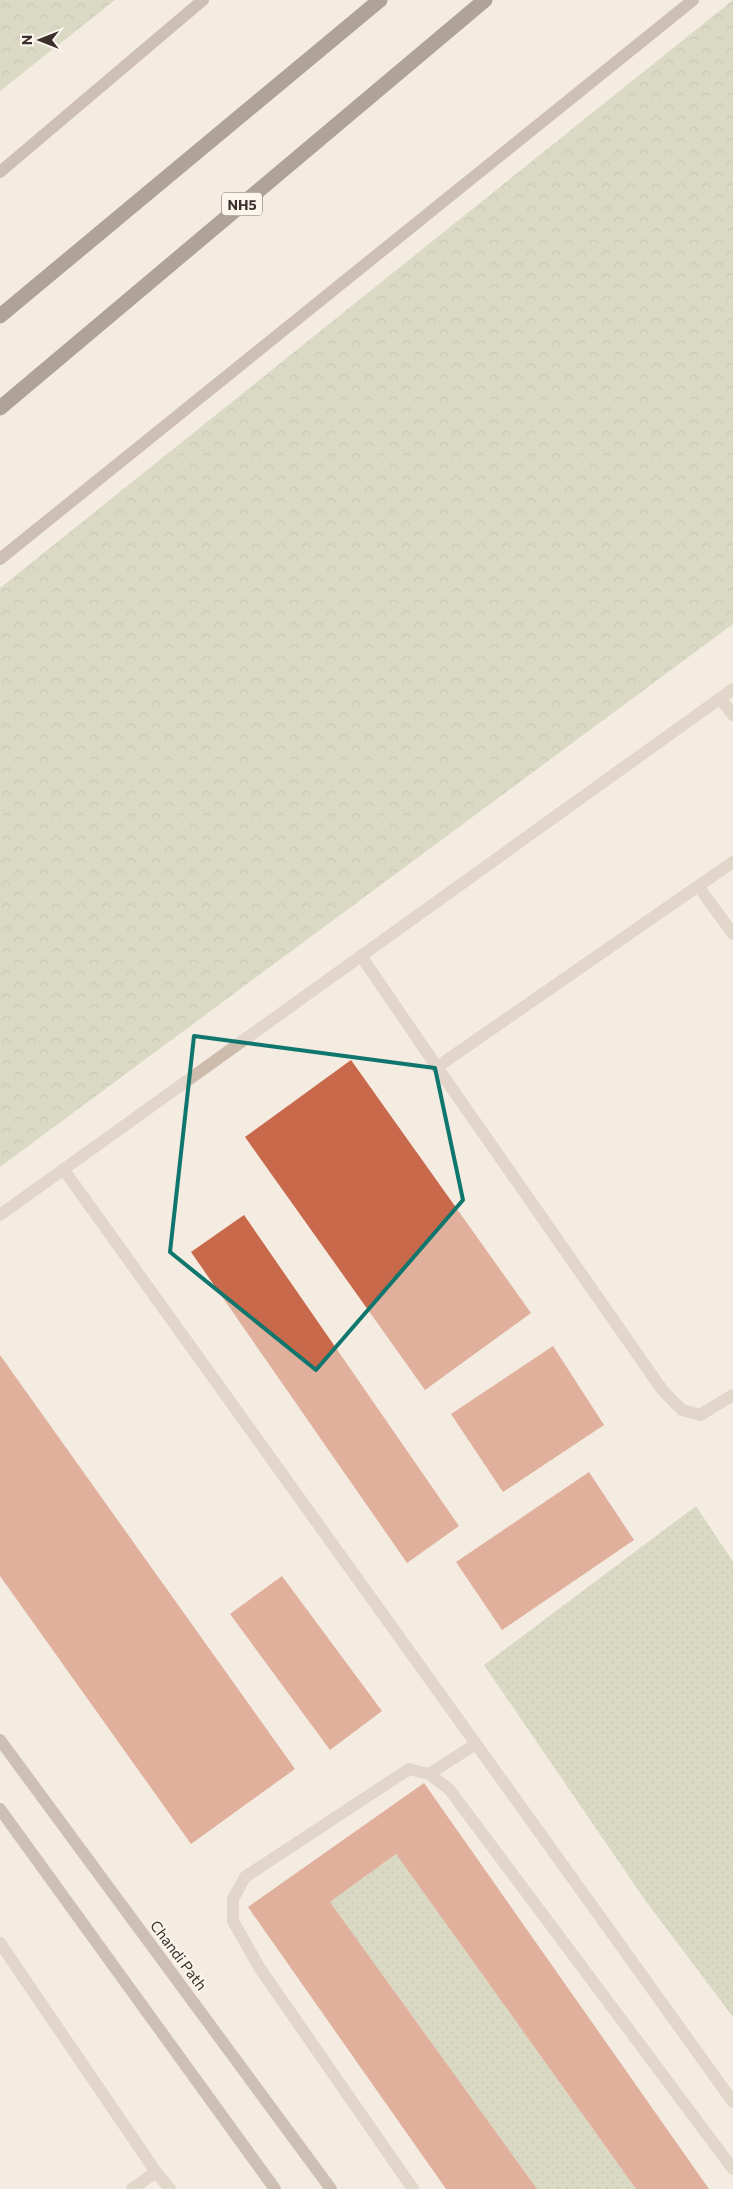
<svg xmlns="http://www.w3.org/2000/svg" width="733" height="2189" font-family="Commissioner,sans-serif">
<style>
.green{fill:url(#green-dots)}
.forest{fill:url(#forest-crowns)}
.building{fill:#c8694b}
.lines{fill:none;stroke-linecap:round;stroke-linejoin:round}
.street{stroke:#cdbbac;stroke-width:12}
.secondary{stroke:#a18a7d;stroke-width:12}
.highway{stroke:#5c4a42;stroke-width:15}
.marked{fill:none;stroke:#0f766e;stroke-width:4;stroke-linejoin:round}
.labels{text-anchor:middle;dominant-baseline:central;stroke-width:4;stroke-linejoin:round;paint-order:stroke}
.shield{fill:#fbf5ee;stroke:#756b66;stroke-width:1}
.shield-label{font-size:14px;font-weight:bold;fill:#3b302b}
.street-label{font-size:15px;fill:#3b302b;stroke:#fbf5ee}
</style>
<defs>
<pattern id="green-dots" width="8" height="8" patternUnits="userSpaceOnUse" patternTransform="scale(1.25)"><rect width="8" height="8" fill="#b8c4a0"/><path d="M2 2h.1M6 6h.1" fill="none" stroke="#97a083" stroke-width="1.8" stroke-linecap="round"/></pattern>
<pattern id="forest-crowns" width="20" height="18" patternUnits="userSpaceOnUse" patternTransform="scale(1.25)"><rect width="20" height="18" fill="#b8c4a0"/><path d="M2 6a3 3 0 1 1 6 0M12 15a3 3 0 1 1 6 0" fill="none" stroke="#97a083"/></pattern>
</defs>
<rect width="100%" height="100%" fill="#f4ebe1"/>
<path class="green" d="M696 1506 733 1562V2017L645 1900 484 1665Z
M396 1854 636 2189H537L330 1902Z"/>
<path class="forest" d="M0 0H115L0 91Z
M733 0V624L0 1167V588Z"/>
<path class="building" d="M351 1060 531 1313 425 1390 245 1137Z
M244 1215 459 1526 407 1563 191 1252Z
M553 1346 604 1425 503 1492 451 1414Z
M0 1355 295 1769 191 1844 0 1576Z
M589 1472 634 1540 502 1630 456 1562Z
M282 1576 382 1711 330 1750 230 1614Z
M424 1783 709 2189H636L396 1854 330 1902 537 2189H446L248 1907Z"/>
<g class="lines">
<path class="street" d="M720 698 733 715
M698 886 733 934
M361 956 437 1067 733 862
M437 1067 663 1391 682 1410 700 1415 733 1395
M64 1170 733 2102
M0 1215 733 689
M429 1774 476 1744
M0 1943 156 2172
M132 2189 156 2172 170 2189
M413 2189 259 1967 233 1921V1899L245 1877 409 1769 429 1774 449 1789 733 2169"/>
<path class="secondary" d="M0 172 203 0
M0 559 693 0
M0 1740 331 2189
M0 1809 275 2189"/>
<path class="highway" d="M0 316 380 0
M0 408 485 0"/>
</g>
<path d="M0 0H733V2189H0ZM194 1036 435 1068 463 1200 316 1370 170 1252Z" fill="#f4ebe1" fill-opacity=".55" fill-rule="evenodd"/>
<path class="marked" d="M194 1036 435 1068 463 1200 316 1370 170 1252Z"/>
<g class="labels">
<rect class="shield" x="222" y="192.5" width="40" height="23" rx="4"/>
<g class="shield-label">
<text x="242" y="204">NH5</text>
</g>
<g class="street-label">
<text transform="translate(179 1955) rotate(53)">Chandi Path</text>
</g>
</g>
<g transform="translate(40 40) rotate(270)" stroke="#fbf5ee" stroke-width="4" paint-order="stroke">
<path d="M0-4L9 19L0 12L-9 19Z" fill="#3b302b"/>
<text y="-8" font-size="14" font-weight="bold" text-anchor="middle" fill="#3b302b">N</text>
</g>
</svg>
